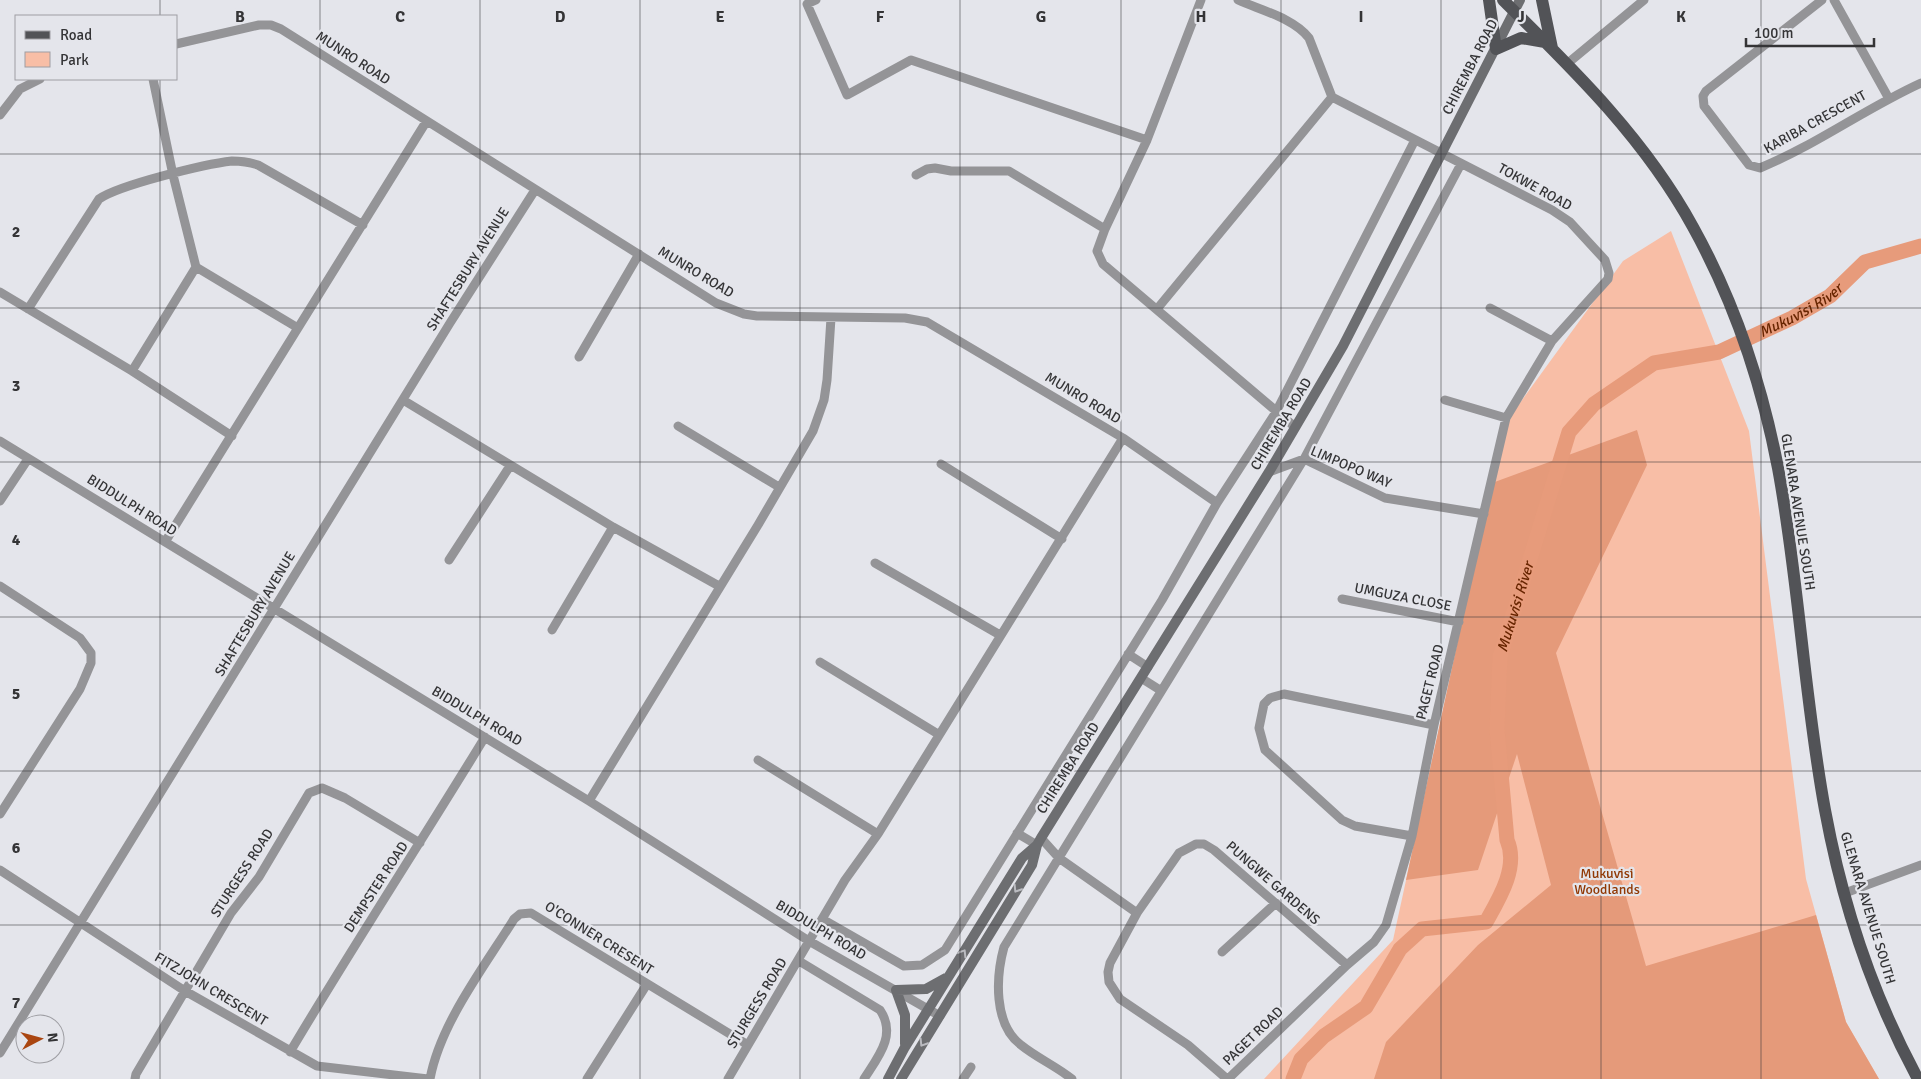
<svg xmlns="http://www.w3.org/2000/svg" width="1921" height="1079" font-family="Signika,sans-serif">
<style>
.green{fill:#f8bea6}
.forest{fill:#e59a7a}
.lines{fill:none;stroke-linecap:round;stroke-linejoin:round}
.river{stroke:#e79b7b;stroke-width:15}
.street{stroke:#949497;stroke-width:9}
.secondary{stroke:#6d6e71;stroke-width:10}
.primary{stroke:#525357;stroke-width:12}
.oneway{stroke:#babbc0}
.grid{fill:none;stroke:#343436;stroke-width:1;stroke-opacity:0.55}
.labels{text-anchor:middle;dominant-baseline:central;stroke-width:4.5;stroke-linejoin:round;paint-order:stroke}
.street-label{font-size:14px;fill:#343436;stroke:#e4e5eb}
.park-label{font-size:14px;fill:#903804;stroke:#e4e5eb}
.water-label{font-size:15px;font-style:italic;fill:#682501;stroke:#e4e5eb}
.grid-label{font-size:16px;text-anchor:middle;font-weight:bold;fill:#343436;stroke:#e4e5eb;stroke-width:4.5;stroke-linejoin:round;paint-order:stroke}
</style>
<rect width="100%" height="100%" fill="#e4e5eb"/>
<path class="green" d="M1671 231 1749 431 1806 879 1846 1022 1879 1079H1264L1393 940 1506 422 1623 261Z"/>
<path class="forest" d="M1637 430 1647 465 1556 653 1646 966 1816 915 1846 1022 1879 1079H1374L1386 1042 1478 945 1551 885 1517 754 1478 870 1406 880 1492 483Z"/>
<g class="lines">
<path class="river" id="s1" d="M1293 1079 1301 1059 1324 1036 1366 1007 1400 949 1422 929 1486 922C1499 899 1519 867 1507 840L1497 729 1500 657 1569 432 1594 404 1654 363 1719 352 1792 318 1830 296 1865 262 1921 246"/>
<path class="street" d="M816 0 807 4 847 95 911 60 1147 140
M1201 0 1147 140 1105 229 1097 251 1103 264 1295 427
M1822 0 1706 91 1703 96 1704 106 1749 165 1760 168C1816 145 1866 108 1921 83
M1834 0 1888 97
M176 44 259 25H271L281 29 716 303 744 314 757 316 905 318 927 322 1123 438 1217 503
M1568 63 1644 0
M153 79 173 175 196 267
M0 115 20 89 40 79
M916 175 927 169 935 168 951 171H1009L1105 229
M0 292 132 371 232 436
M1490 308 1552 341
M28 309 99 199C119 185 205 164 232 161 241 161 249 162 258 165L363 225
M1157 309 1332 97
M579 357 639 254
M132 371 196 267 298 328
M403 400 613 527 719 586
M1445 400 1506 418
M678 426 779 487
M0 441 589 801 809 941 940 1016
M941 464 1062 539
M1269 472 1304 459 1385 498 1484 514
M0 501 28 459
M165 542 426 122
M449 560 510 466
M875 563 1000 635
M0 586 80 638 91 653V663L80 689 0 814
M1342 599 1459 622
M552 630 613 527
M1128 654 1148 667
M820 662 938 734
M1141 678 1160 690
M758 760 878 834
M589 801 758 525 813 431 824 400 827 380 831 318
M1017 833 1037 845
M1412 836 1355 826 1342 820 1265 750 1259 728 1264 704 1270 698 1284 694 1434 725
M1041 838 1059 858 1137 913
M0 870 185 991 317 1066 428 1079
M1845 893 1921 865
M822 919 904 966 922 965 945 950 1162 600 1217 503 1276 412 1415 140
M1222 952 1276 903
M799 961 880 1010C897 1035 878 1057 864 1079
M290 1052C353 946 421 842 485 737
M0 1053 450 323 535 190
M135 1079 136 1074 231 913 259 877 309 793 322 788 345 798 420 843
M430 1079C440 1024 484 967 514 919L520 914 531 913 748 1045
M587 1079 647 984
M728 1079 845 880 878 834 1123 438
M963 1079 971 1067
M1072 1079C1056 1066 1037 1058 1021 1045 993 1024 996 976 1004 947L1304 459 1461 164
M1227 1079 1188 1045 1120 999 1109 982 1108 972 1110 963 1137 913 1179 853 1196 844H1204L1214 850 1347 965
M1228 1079 1347 965 1374 942 1386 925 1412 836 1434 725 1506 418 1552 341 1608 279 1609 273 1605 260 1570 222 1552 210 1332 97 1309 38C1294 18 1260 10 1238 0"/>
<path class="secondary" d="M905 1044V1015L896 990 926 989 946 978
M888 1079 905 1047 1022 858 1037 845
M901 1079 1032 865 1037 845 1041 838 1269 472 1343 346 1520 0"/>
<path class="primary" d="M1489 0 1496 49 1521 38 1545 42
M1503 0C1574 70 1645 139 1693 227 1734 301 1762 385 1778 468 1799 581 1804 697 1825 810 1842 902 1873 996 1918 1079
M1542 0 1552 48"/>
</g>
<defs><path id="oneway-chevron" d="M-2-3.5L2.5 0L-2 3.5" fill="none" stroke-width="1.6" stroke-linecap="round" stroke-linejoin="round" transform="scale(1.25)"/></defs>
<g class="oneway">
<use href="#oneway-chevron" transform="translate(1017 889) rotate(122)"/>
<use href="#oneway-chevron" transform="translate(963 953) rotate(-58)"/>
<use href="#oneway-chevron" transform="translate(923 1043) rotate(122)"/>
</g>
<path class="grid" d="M160 0V16M320 0V1079M480 0V1079M640 0V1079M800 0V1079M960 0V1079M1121 0V1079M1281 0V1079M1441 0V1079M1601 0V1079M1761 0V1079M160 79V1079M0 154H1921M0 308H1921M0 462H1921M0 617H1921M0 771H1921M0 925H1921"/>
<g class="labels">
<g class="street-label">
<text transform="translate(353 58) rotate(33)">MUNRO ROAD</text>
<text transform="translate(1470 67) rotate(-63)">CHIREMBA ROAD</text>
<text transform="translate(1815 122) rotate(-29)">KARIBA CRESCENT</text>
<text transform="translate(1535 187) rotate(29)">TOKWE ROAD</text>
<text transform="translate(468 269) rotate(-58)">SHAFTESBURY AVENUE</text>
<text transform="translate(696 272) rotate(31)">MUNRO ROAD</text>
<text transform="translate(1083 398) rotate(31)">MUNRO ROAD</text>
<text transform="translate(1281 424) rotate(-59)">CHIREMBA ROAD</text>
<text transform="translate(1351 467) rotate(23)">LIMPOPO WAY</text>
<text transform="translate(132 505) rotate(32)">BIDDULPH ROAD</text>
<text transform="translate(1798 512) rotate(81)">GLENARA AVENUE SOUTH</text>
<text transform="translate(1403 597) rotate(11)">UMGUZA CLOSE</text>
<text transform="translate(255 614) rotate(-59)">SHAFTESBURY AVENUE</text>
<text transform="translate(1430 682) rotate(-76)">PAGET ROAD</text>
<text transform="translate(477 716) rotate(31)">BIDDULPH ROAD</text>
<text transform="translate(1068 768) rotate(-58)">CHIREMBA ROAD</text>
<text transform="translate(242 873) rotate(-57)">STURGESS ROAD</text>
<text transform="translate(1273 883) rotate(41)">PUNGWE GARDENS</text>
<text transform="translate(376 887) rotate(-57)">DEMPSTER ROAD</text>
<text transform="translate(1868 908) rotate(73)">GLENARA AVENUE SOUTH</text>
<text transform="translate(821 930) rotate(31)">BIDDULPH ROAD</text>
<text transform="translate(599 938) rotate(32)">O'CONNER CRESENT</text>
<text transform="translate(211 989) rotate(31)">FITZJOHN CRESCENT</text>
<text transform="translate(757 1003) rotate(-59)">STURGESS ROAD</text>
<text transform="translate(1253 1036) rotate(-44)">PAGET ROAD</text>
</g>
<g class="park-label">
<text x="1607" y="873">Mukuvisi<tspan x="1607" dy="16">Woodlands</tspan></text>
</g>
<g class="water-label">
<text stroke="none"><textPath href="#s1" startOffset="1041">Mukuvisi River</textPath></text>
<text stroke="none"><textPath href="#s1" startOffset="590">Mukuvisi River</textPath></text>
</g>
</g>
<g class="grid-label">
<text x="240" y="22">B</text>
<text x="400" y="22">C</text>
<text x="560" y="22">D</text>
<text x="720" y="22">E</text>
<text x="880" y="22">F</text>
<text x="1041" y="22">G</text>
<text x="1201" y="22">H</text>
<text x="1361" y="22">I</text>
<text x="1521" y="22">J</text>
<text x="1681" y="22">K</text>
<text x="16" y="237">2</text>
<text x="16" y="391">3</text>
<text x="16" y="545">4</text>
<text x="16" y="699">5</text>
<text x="16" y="853">6</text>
<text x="16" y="1008">7</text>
</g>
<rect x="15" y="15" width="162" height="65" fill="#e4e5eb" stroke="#9e9ea3"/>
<rect x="25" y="31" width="25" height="8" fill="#525357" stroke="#9e9ea3"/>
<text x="60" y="40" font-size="15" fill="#343436">Road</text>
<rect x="25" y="52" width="25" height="15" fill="#f8bea6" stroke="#9e9ea3"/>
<text x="60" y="65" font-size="15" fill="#343436">Park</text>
<g transform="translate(40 1039) rotate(84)"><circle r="24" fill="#e4e5eb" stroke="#9e9ea3"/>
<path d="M0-4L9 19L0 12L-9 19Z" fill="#aa4611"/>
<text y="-8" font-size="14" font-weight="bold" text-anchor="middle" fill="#343436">N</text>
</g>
<path d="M1746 38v8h128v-8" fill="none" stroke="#343436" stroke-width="2.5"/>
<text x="1754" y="38" font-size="15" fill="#343436" stroke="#e4e5eb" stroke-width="4" paint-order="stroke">100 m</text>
</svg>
